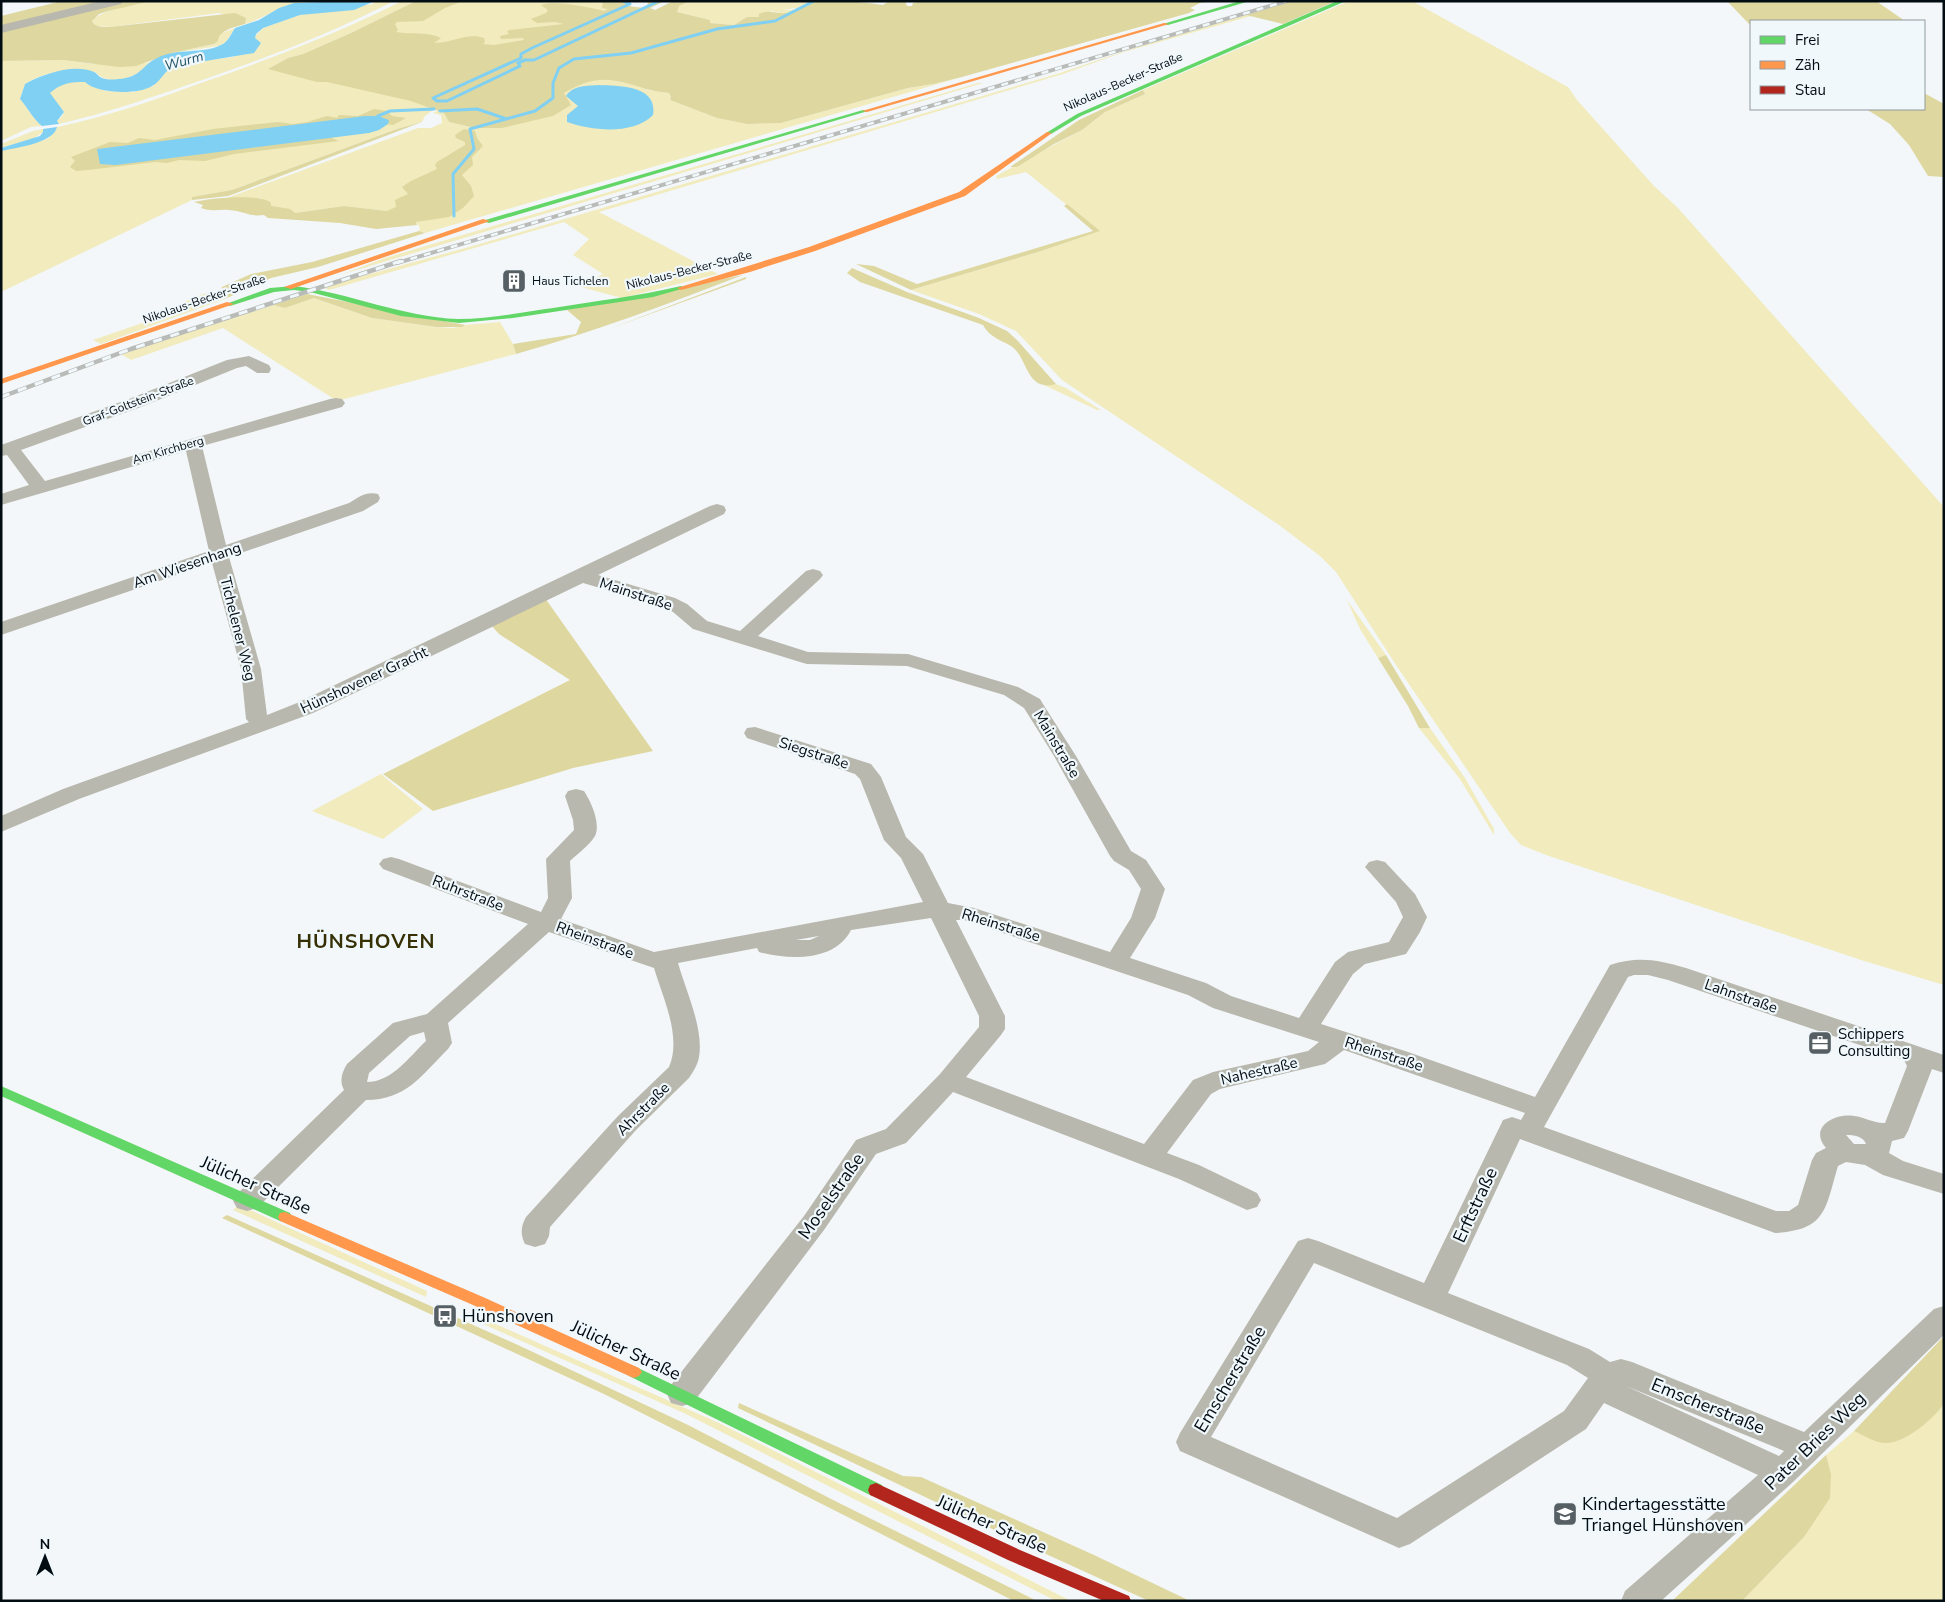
<svg xmlns="http://www.w3.org/2000/svg" width="1945" height="1602" font-family="'Nunito Sans',sans-serif">
<style>
.green{fill:#f1ebbd}
.forest{fill:#ded79f}
.water{fill:#7fd0f3}
.lines{fill:none;stroke-linecap:round;stroke-linejoin:round}
.stream{stroke:#7fd0f3;stroke-width:3}
.street{fill:#b8b8ae;fill-rule:evenodd}
.fast{fill:#63d668;fill-rule:evenodd}
.slow{fill:#ff974d;fill-rule:evenodd}
.jam{fill:#b3261e;fill-rule:evenodd}
.rail-far1-casing{stroke:#b8bbb8;stroke-width:4}
.rail-casing{stroke:#b8bbb8;stroke-width:4.5}
.rail-far1{stroke:#f0f8fc;stroke-width:2.5;stroke-dasharray:7;stroke-linecap:butt}
.rail{stroke:#f0f8fc;stroke-width:3;stroke-dasharray:9;stroke-linecap:butt}
.labels{text-anchor:middle;dominant-baseline:central;stroke-width:4.5;stroke-linejoin:round;paint-order:stroke}
.far-street-label{font-size:12px;fill:#020d13;stroke:#f0f8fc}
.far-poi-label{font-size:12px;fill:#020d13;stroke:#f0f8fc;text-anchor:start}
.far-water-label{font-size:14px;font-style:italic;fill:#255469;stroke:#f0f8fc}
.street-label{font-size:15px;fill:#020d13;stroke:#f0f8fc}
.poi-label{font-size:15px;fill:#020d13;stroke:#f0f8fc;text-anchor:start}
.near-street-label{font-size:18px;fill:#020d13;stroke:#f0f8fc}
.near-poi-label{font-size:18px;fill:#020d13;stroke:#f0f8fc;text-anchor:start}
.district-label{font-size:20px;font-weight:bold;letter-spacing:1px;fill:#373005;stroke:#f0f8fc}
</style>
<rect width="100%" height="100%" fill="#f3f7f9"/>
<path class="green" d="M151 1H349C330 4 311 0 293 4 276 8 262 19 245 24V21L219 13 110 27 96 26 92 21C104 8 134 5 151 1Z
M375 1H394C334 32 271 56 208 78 159 95 110 112 59 124L57 121 62 116 64 112 49 93 59 86 71 82H86L106 91 134 92 153 86 166 70 175 66 201 61 234 57 263 28 300 15 373 4Z
M402 1H416L351 33 303 54 288 58 268 69 433 1H623L428 108 433 110 425 116 422 122 397 129 232 190 193 197 192 200 1 292V151L47 139 56 130 57 127C105 117 152 101 198 84 268 60 336 34 402 1Z
M689 1H809V2L797 8 783 10H800L785 14 771 11 759 17H747L734 25 710 23V20L677 12 678 6Z
M1349 1H1412L1568 87 1577 100 1654 186 1678 208 1944 507V985L1861 960 1546 855 1521 845 1510 833 1396 665 1336 572 1320 556 1279 525 1062 380 1016 331 979 314 911 290 1038 252 1099 231 1026 172 997 179 996 176 1082 130 1105 112 1145 94 1143 90Z
M1246 15 1251 16 1124 52 1063 74 599 212 718 274 622 298 577 286 603 274 573 255 589 239 564 222 329 290 322 287 473 246 1057 74 1137 47Z
M235 28 226 42 219 46 172 53 214 44 222 33Z
M63 60 93 64 147 63 153 61C138 76 112 89 95 72 67 71 50 69 25 84L20 99C28 108 33 119 42 126L31 127 1 141V61Z
M962 77 425 233 419 231 420 228 416 222 387 211 344 206 295 213 270 206 260 198H227L418 128H431L442 123 441 115 433 113 437 111 444 113 449 122 475 128H502L579 83 594 79H609L635 84 648 90 669 93 671 97 670 100 717 118 747 124 781 123 908 88 933 84Z
M978 83H983L340 275 385 258Z
M43 129V132L33 139 1 148V144L33 131Z
M221 292V297L225 299 101 344 93 340 154 319 170 308 203 294Z
M314 298 372 318 435 327 454 328 465 325 500 322 513 344 516 354 337 401 223 328 131 360 121 354 273 305 285 308Z
M1056 384 1066 388 1101 410H1097L1044 385Z
M1347 600 1386 655 1378 658 1360 629Z
M1419 728H1430L1465 778 1494 829V835L1460 779Z
M381 774 423 809 383 839 312 811Z
M239 1205 427 1291 426 1297 233 1210Z
M473 1314 719 1423 1071 1601H1056L686 1414 465 1316Z
M1944 1404V1601H1742L1804 1537 1831 1474 1826 1455 1854 1431 1884 1443 1940 1409Z"/>
<path class="forest" d="M62 1H111L1 27V16Z
M124 1H151L108 11 99 14 92 21C95 28 104 27 110 27L235 13 246 18 245 24C235 27 219 30 218 41L214 44 172 53 136 66 119 67 63 60 1 61V31Z
M416 1H463L445 8 423 21 397 22 395 24 398 30 396 32C411 35 426 31 441 38L434 43C451 43 468 32 484 38L485 42 483 44 494 45 524 40 523 38 501 39 500 36 509 34 507 31 510 30 564 24 555 22 537 23 531 19 546 13 548 10 541 5C554 0 589 7 604 11L608 9 602 8 603 3 599 1H631L628 6 644 8 647 7 648 1H665L650 8 655 10 673 1H689L679 6 677 12 710 20V23L734 25 747 17H759V14C769 9 776 14 786 13 799 12 808 3 820 1 840 0 863 2 883 5L889 1H905L907 6H912L913 3 921 1H1214L1200 3 1190 8 1195 10 1189 13 962 77 933 84 908 88 781 123 747 124 717 118 670 100 671 97 669 93C662 92 653 91 646 89 613 78 595 74 564 93L571 105 553 116 502 128H475L449 122 444 113 411 101 327 82H317L268 69 288 58 303 54 351 33Z
M1292 1H1336L1283 24 1246 15Z
M1727 1H1876L1905 21H1751V26Z
M1143 90 1145 94 1105 112 1082 130 1054 144 1017 167H1010L1079 120Z
M1924 93 1944 104V177L1928 176 1909 145 1890 124 1866 109H1924Z
M374 109 387 111 392 116 406 118 393 125 380 123 327 136 339 141 234 154 205 161 179 160 167 163 155 162 88 170 76 171 70 167 75 161 71 157 110 142 128 143 139 138 155 140 213 129 278 122 293 124 307 122 327 116 337 118 339 115 358 116Z
M422 122 239 192 228 196 192 200V197L232 190 397 129Z
M464 129 475 131 477 138 483 146 472 157 473 165 462 175 471 186 474 196 463 208 449 217 416 222 417 225 376 229 340 223 268 218 264 215C249 217 244 211 229 210 219 209 211 212 201 208L203 205 194 202C209 198 260 193 271 203V206L290 209 295 213 344 206 387 211 396 207 395 200 408 194 402 187 411 181 437 169 435 165 437 162 465 145V142L456 138 455 135Z
M1067 204 1100 231 1038 252 911 290 856 264 874 266 917 284 1093 231 1064 206Z
M419 231 425 233 318 267 271 278 225 299 220 296 222 287 251 274 312 262Z
M852 268 907 292 979 318 1007 331 1017 340 1056 384C1025 392 1029 358 1011 346 1001 340 989 337 983 325L860 282 847 273Z
M743 275C668 304 593 332 516 354L513 344 576 334 581 322 567 310Z
M746 277V279L609 329Z
M307 294 465 325 462 327H436L372 318 314 298 285 308 273 305Z
M545 598 653 751 573 768 433 811 383 774 570 680 499 634 491 625Z
M1386 655 1430 728H1419L1408 706 1378 658Z
M227 1215 518 1345 688 1425 837 1502 1037 1601H1014L604 1394 222 1218Z
M1944 1336V1404C1933 1419 1904 1445 1883 1443 1874 1442 1863 1435 1854 1431Z
M739 1403 903 1476 921 1477 1094 1555 1190 1601H1149L1024 1544 738 1408Z
M1826 1455 1831 1474 1830 1498 1804 1537 1742 1601H1672Z"/>
<path class="water" d="M349 1H375L354 10 300 15 263 28 256 34 255 38 261 43 254 53 175 66C162 72 162 81 152 86 138 95 97 94 85 82 71 82 61 83 50 93L64 112 57 121 59 124 42 126C33 119 28 108 20 99L25 84C42 74 75 63 94 72 97 73 97 75 100 77 105 80 113 80 118 79 141 78 142 65 157 58 176 48 204 54 221 45 228 42 231 34 235 28L259 20 279 8 294 3Z
M599 85C619 86 658 85 653 115 633 135 593 131 567 122V115L578 106 566 96C573 85 587 86 599 85Z
M365 116H378L389 120 388 124 379 130 369 133 116 165 100 164 97 149Z
M57 127C54 143 15 148 1 151V148L40 136 43 132V129Z"/>
<g class="lines">
<path class="stream" d="M623 1 630 4 532 48 521 54V58L433 98 437 101H447L520 66 518 63 525 60H534L659 1
M440 111 477 109 504 118
M378 116 390 111 434 109
M454 216 453 174 474 149 470 129 535 111 553 98V83L559 68 574 59 631 53 717 29 775 21 814 1"/>
<path class="street" d="M101 1H123L121 4 1 33V25Z
M249 356 269 365 271 369 269 373H257L246 366 237 368 141 407 21 450 45 481 330 399 336 398 342 399 345 403 342 407 202 446 226 545 349 503C359 497 366 491 378 494L380 498 378 502 363 511 229 557 261 669 267 715 297 703 710 506 717 504 724 506 726 510 724 514 598 575 675 598 687 604 707 621 740 631 806 571 813 569 820 571 823 575 820 579 758 636 808 652 908 654 1018 687 1040 699 1043 704 1076 756 1131 851 1146 860 1165 889 1155 918 1130 958 1206 983 1231 996 1299 1018 1335 962 1348 952 1389 942 1403 917 1396 902 1365 867 1369 862 1377 860 1385 862 1415 894 1427 917 1420 932 1406 954 1365 964 1353 974 1321 1024 1408 1052 1535 1097 1610 965C1639 956 1657 960 1686 968L1944 1055V1073L1932 1069 1908 1131 1904 1138 1892 1141 1889 1153 1903 1161 1944 1174V1194L1883 1175 1865 1165 1846 1162 1838 1166C1825 1209 1827 1230 1775 1233L1520 1139 1448 1293 1589 1349 1610 1362 1621 1359 1632 1362 1804 1432 1934 1309 1944 1306V1335L1793 1482 1661 1601H1621L1625 1591 1758 1475 1604 1403 1586 1429 1410 1544 1399 1548 1180 1451 1176 1442 1180 1433 1298 1241 1308 1238 1318 1241 1424 1283 1503 1120 1512 1117 1521 1120 1525 1113 1344 1050 1325 1064 1220 1089 1211 1094 1167 1153 1199 1165 1257 1193 1261 1200 1257 1207 1247 1210 1179 1179 953 1092 906 1143 876 1154 824 1230 693 1403 682 1406 671 1403 667 1394 671 1385 804 1216 856 1140 886 1129 940 1074 979 1027V1016L931 918 851 930C835 962 789 960 759 952L757 948 678 963C686 991 704 1029 699 1057 698 1064 693 1072 689 1078L636 1130 550 1227 549 1236 545 1244 535 1247 525 1244C520 1234 521 1226 526 1217L618 1116 669 1067C682 1037 663 998 654 968L549 932 448 1023 452 1043 448 1049C421 1076 406 1100 366 1100L257 1208 247 1211 237 1208 233 1201 237 1194 344 1090C339 1081 342 1072 347 1064L393 1023 427 1014 528 924 383 869 379 864 383 859 391 857 399 859 541 912 548 898 546 859 574 830 573 820 565 796 568 791 576 789 584 791C591 802 601 823 595 836 590 845 577 854 570 861L572 898 561 919 654 952 923 902 901 858 884 840 860 779 855 774 747 738 744 733 747 728 755 727 871 764 881 777 906 837 923 854 948 903 974 908 1110 952 1131 918 1141 889 1129 870 1114 861 1110 856 1054 756 1024 708 1004 695 907 666 807 664 800 662 693 629 673 612 661 606 583 583 313 713 79 799 1 832V816L63 789 249 722 246 719 241 669 212 563 1 635V622L209 551 186 451 1 505V494L29 485 7 455 1 456V445L129 399 227 360ZM956 920H964L1188 995 1213 1008 1319 1042 1308 1051 1213 1072 1193 1080 1144 1144 966 1077 1001 1035 1005 1029V1016ZM819 936 810 940H796ZM1634 975H1648L1668 980 1904 1060 1907 1066 1885 1123C1875 1124 1865 1117 1854 1116 1835 1113 1808 1127 1826 1148L1816 1153 1812 1160 1798 1205 1789 1211H1776L1544 1127 1628 977ZM424 1032 426 1041C409 1057 392 1082 367 1082L369 1073 410 1036ZM1846 1135C1854 1135 1863 1136 1866 1144H1854ZM1314 1263 1567 1365 1588 1378 1564 1411 1397 1518 1211 1437ZM1626 1386 1784 1451 1779 1456Z"/>
<path class="fast" d="M1240 1H1250L1168 25 1163 24Z
M1337 1H1346L1081 116 1051 134 1046 133 1077 114Z
M863 110 868 111 489 223 482 221Z
M294 286C350 293 402 317 458 319 489 319 523 312 553 308 596 301 639 296 681 286L685 288 653 297 513 318 459 323 401 316 310 292 294 290 274 292 230 306 226 304 270 288Z
M1 1086 290 1213 292 1217 290 1221 285 1222 280 1221 1 1096Z
M634 1366 882 1485 884 1490 882 1495 876 1497 870 1495 629 1376 626 1372 629 1368Z"/>
<path class="slow" d="M1164 23 1169 24 867 112 862 111Z
M1047 132 1052 133 965 196 815 251 750 272 681 290 677 288 809 247 959 192Z
M483 219 490 221 291 289 284 287Z
M227 302 234 304 1 384V379Z
M285 1212 483 1297 639 1368 642 1372 639 1376 634 1378 629 1376 473 1305 280 1221 278 1217 280 1213Z"/>
<path class="jam" d="M876 1483 1020 1550 1129 1596 1131 1601H1104L1008 1560 870 1495 868 1490 870 1485Z"/>
<defs>
<path id="rail-far1" d="M397 263 1287 1"/>
<path id="rail" d="M1 397 131 349 401 261"/>
</defs>
<use href="#rail-far1" class="rail-far1-casing"/>
<use href="#rail" class="rail-casing"/>
<use href="#rail-far1" class="rail-far1"/>
<use href="#rail" class="rail"/>
</g>
<defs>
<symbol id="building-square" viewBox="-11 -11 22 22"><rect x="-9" y="-9" width="18" height="18" rx="4" fill="#565f64" stroke="#f0f8fc"/><path d="M-4-6H4V6H1V3H-1V6H-4ZM-2.5-4.3h1.7v1.8h-1.7ZM.8-4.3h1.7v1.8H.8ZM-2.5-1h1.7V.8h-1.7ZM.8-1h1.7V.8H.8Z" fill="#fff"/></symbol>
<symbol id="office-square" viewBox="-11 -11 22 22"><rect x="-9" y="-9" width="18" height="18" rx="4" fill="#565f64" stroke="#f0f8fc"/><path d="M-6-3h4V-5.5h4V-3h4V5H-6ZM-1-4.5V-3h2v-1.5ZM-6 0V1H6V0Z" fill="#fff"/></symbol>
<symbol id="bus-square" viewBox="-11 -11 22 22"><rect x="-9" y="-9" width="18" height="18" rx="4" fill="#565f64" stroke="#f0f8fc"/><path d="M-5-6H5V4H4V6H2V4H-2V6H-4V4H-5ZM-3.5-4V0h7V-4ZM-3.5 1.2v1.5H-2V1.2ZM2 1.2v1.5H3.5V1.2Z" fill="#fff"/></symbol>
<symbol id="school-square" viewBox="-11 -11 22 22"><rect x="-9" y="-9" width="18" height="18" rx="4" fill="#565f64" stroke="#f0f8fc"/><path d="M0-5L7-2L0 1L-7-2ZM-4 1L0 2.5L4 1V4Q0 6-4 4Z" fill="#fff"/></symbol>
</defs>
<g fill-rule="evenodd">
<use href="#building-square" x="500" y="267" width="28" height="28"/>
<use href="#office-square" x="1806" y="1029" width="28" height="28"/>
<use href="#bus-square" x="431" y="1302" width="28" height="28"/>
<use href="#school-square" x="1551" y="1500" width="28" height="28"/>
</g>
<g class="labels">
<g class="far-street-label">
<text transform="translate(1123 82) rotate(-24)">Nikolaus-Becker-Straße</text>
<text transform="translate(689 270) rotate(-14)">Nikolaus-Becker-Straße</text>
<text transform="translate(204 299) rotate(-19)">Nikolaus-Becker-Straße</text>
<text transform="translate(138 401) rotate(-21)">Graf-Goltstein-Straße</text>
<text transform="translate(168 450) rotate(-16)">Am Kirchberg</text>
</g>
<g class="far-poi-label">
<text x="532" y="281">Haus Tichelen</text>
</g>
<g class="far-water-label">
<text transform="translate(184 61) rotate(-15)">Wurm</text>
</g>
<g class="street-label">
<text transform="translate(187 565) rotate(-19)">Am Wiesenhang</text>
<text transform="translate(636 594) rotate(18)">Mainstraße</text>
<text transform="translate(238 629) rotate(76)">Tichelener Weg</text>
<text transform="translate(364 680) rotate(-25)">Hünshovener Gracht</text>
<text transform="translate(1057 744) rotate(59)">Mainstraße</text>
<text transform="translate(814 753) rotate(18)">Siegstraße</text>
<text transform="translate(468 893) rotate(21)">Ruhrstraße</text>
<text transform="translate(1001 925) rotate(17)">Rheinstraße</text>
<text transform="translate(595 940) rotate(20)">Rheinstraße</text>
<text transform="translate(1741 996) rotate(19)">Lahnstraße</text>
<text transform="translate(1384 1054) rotate(18)">Rheinstraße</text>
<text transform="translate(1259 1071) rotate(-13)">Nahestraße</text>
<text transform="translate(643 1109) rotate(-45)">Ahrstraße</text>
</g>
<g class="poi-label">
<text x="1838" y="1034">Schippers<tspan x="1838" dy="17">Consulting</tspan></text>
</g>
<g class="near-street-label">
<text transform="translate(256 1185) rotate(24)">Jülicher Straße</text>
<text transform="translate(831 1196) rotate(-55)">Moselstraße</text>
<text transform="translate(1475 1205) rotate(-65)">Erftstraße</text>
<text transform="translate(626 1350) rotate(25)">Jülicher Straße</text>
<text transform="translate(1230 1379) rotate(-59)">Emscherstraße</text>
<text transform="translate(1708 1406) rotate(22)">Emscherstraße</text>
<text transform="translate(1815 1441) rotate(-44)">Pater Bries Weg</text>
<text transform="translate(992 1524) rotate(24)">Jülicher Straße</text>
</g>
<g class="near-poi-label">
<text x="462" y="1316">Hünshoven</text>
<text x="1582" y="1504">Kindertagesstätte<tspan x="1582" dy="21">Triangel Hünshoven</tspan></text>
</g>
<g class="district-label">
<text x="366" y="941">HÜNSHOVEN</text>
</g>
</g>
<rect width="1945" height="1602" fill="none" stroke="#020d13" stroke-width="5"/>
<rect x="1750" y="20" width="175" height="90" fill="#f0f8fc" stroke="#919a9f"/>
<rect x="1760" y="36" width="25" height="8" fill="#63d668" stroke="#919a9f"/>
<text x="1795" y="45" font-size="15" fill="#020d13">Frei</text>
<rect x="1760" y="61" width="25" height="8" fill="#ff974d" stroke="#919a9f"/>
<text x="1795" y="70" font-size="15" fill="#020d13">Zäh</text>
<rect x="1760" y="86" width="25" height="8" fill="#b3261e" stroke="#919a9f"/>
<text x="1795" y="95" font-size="15" fill="#020d13">Stau</text>
<g transform="translate(45 1557)" stroke="#f0f8fc" stroke-width="4" paint-order="stroke">
<path d="M0-4L9 19L0 12L-9 19Z" fill="#020d13"/>
<text y="-8" font-size="14" font-weight="bold" text-anchor="middle" fill="#020d13">N</text>
</g>
</svg>
